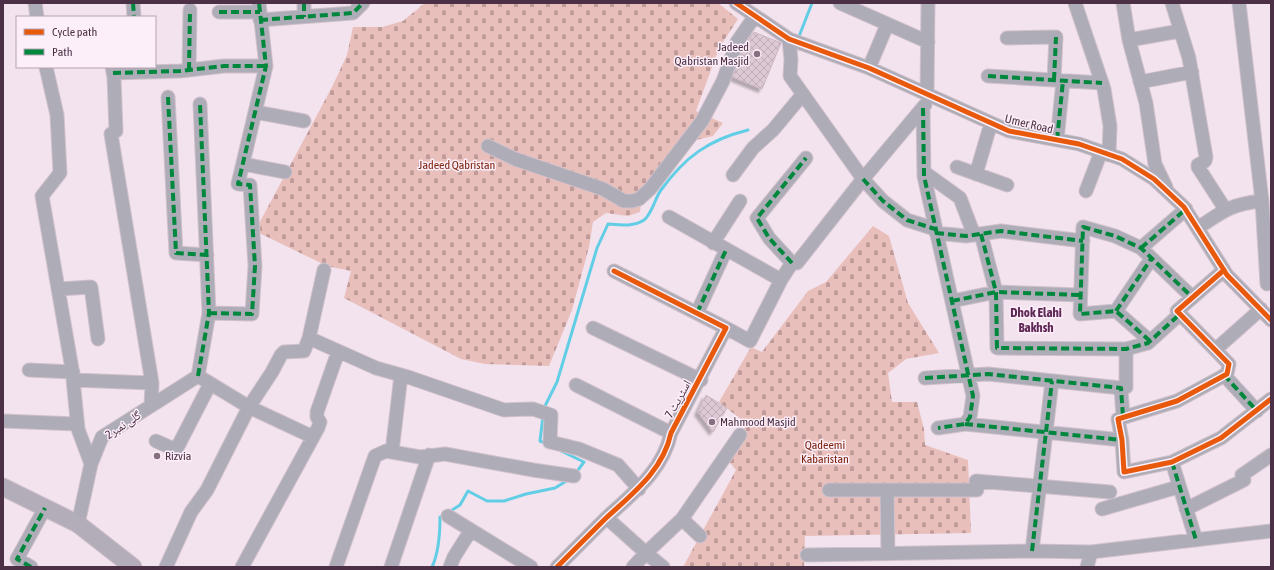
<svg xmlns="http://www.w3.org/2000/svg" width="1274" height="570" font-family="'Asap Condensed','Noto Naskh Arabic',sans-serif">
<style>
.cemetery{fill:url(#cemetery-stones)}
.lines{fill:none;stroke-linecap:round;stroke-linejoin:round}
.stream{stroke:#61cee6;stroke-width:3}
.building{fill:url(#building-cross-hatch);stroke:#ceb7c2;filter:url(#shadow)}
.minor-casing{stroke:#d0c1cc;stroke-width:15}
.major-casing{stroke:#d0c1cc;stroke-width:19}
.minor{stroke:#adacb7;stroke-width:13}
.major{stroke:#b2adb9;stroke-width:17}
.quiet{stroke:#00873e;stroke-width:4;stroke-dasharray:8 4;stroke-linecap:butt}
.cycleway-casing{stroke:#fdeff9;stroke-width:8}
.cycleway{stroke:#e8590c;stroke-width:5}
.poi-dot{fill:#866f81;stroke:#fdeff9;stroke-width:1.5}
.labels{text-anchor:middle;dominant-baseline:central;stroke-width:3;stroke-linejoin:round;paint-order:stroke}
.poi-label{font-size:12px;fill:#4c3146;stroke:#fdeff9;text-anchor:start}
.street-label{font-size:12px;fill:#4c3146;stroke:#fdeff9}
.park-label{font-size:12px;fill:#7d240e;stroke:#fdeff9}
.neighbourhood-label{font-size:13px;font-weight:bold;fill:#5f2755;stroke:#fdeff9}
</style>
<defs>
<pattern id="cemetery-stones" width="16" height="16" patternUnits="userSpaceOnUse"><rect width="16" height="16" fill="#e9bfbb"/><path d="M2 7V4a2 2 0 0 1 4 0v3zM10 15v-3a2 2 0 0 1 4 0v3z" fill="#bf9c9a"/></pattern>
<pattern id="building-cross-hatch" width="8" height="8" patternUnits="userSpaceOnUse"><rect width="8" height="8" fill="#ddc9d4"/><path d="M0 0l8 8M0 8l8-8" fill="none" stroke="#bfadb7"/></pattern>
<filter id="shadow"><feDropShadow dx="-3.5" dy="3.5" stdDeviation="1" flood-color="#0004"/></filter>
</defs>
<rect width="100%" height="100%" fill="#f3e3ee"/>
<path class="cemetery" d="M425 3H718L738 19 719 48 696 111 723 123 713 136 688 142 642 194 640 212 628 216 606 213 593 222 589 247 572 310 549 366 485 364 461 359 344 298 351 271 327 266 255 231 332 87 347 55 353 27H382L403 21Z
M873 226 889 236 908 303 939 353 906 359 888 373 892 402H917L924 429 925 445 968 460 971 533 805 536 804 567H683L736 470 726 458 747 424 719 402 751 347 762 352 808 291 826 282Z"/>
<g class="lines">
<path class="stream" d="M798 39 812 3
M544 408 557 382 597 248 608 224C620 225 634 227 644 220 652 214 655 198 661 190 685 157 708 140 748 130
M543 416 540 441 547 444
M561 451 584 462 575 474
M449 512 460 505 468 491 487 501H504L526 494 555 488 568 480
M432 567C439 552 440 533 440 517L444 515"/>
</g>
<path class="building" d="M754 32 781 43 762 89 733 77 744 46Z
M706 395 727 408 713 432 698 412Z"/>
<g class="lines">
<defs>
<path id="minor" d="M35 3 37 17
M133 3 134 17
M304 3V17
M736 3 789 39 869 68 1009 131 1079 144 1122 159 1154 179 1184 207 1227 275 1271 320
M840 3 928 42
M1075 3 1104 89 1110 126 1109 155
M1123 3 1129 40 1146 103 1155 164 1166 187
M1172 3 1189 58 1206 157 1205 161 1198 165V167L1225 209
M1239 3 1262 201 1267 284
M219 12H260
M260 20 353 13 363 3
M1007 38 1056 37 1054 80
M789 39 791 60 790 76 863 179 883 201 907 220 935 229
M1129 40 1180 31
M46 67 57 115 60 173 42 196 72 369 78 429 91 464
M112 67 114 77 116 131 111 134 152 383 151 406
M869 68 887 25
M189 70 190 10
M113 73 180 71 224 66H266
M988 76 1102 83
M1140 82 1192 72
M927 94 928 3
M168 97 176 253 207 255
M923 108 924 176 973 396 970 417 965 424 938 428
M255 112 304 121
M1057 140 1063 81
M488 146 515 159 603 189 624 201H632L639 199 650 189 702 121 723 81 737 42 755 16
M243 164 285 172
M957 167 1007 185
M924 172 960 198 974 235
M976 174 991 123
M733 175 753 148 773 130 803 94
M1086 191 1101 152
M669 217 781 280
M1198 228C1223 211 1231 204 1262 201
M936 233 966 236 1001 231 1083 241
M981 234 996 292 997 348 1126 349 1148 343 1180 314
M713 243 740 201
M1141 248 1186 209
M792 263 769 238 757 218 806 158
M1224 270 1177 311 1229 364 1227 374 1177 401 1118 419 1122 440 1124 472 1172 462 1221 438 1271 399
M59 289 91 287 98 339
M952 301 996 292 1080 295
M1116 311 1151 259
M209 313 252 314 255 266 250 185 238 184 266 66 259 3
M697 313 726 250
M593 328 701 380
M726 328 750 341 781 280 792 263H797L863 179 925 105
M309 338 376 368 408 377 504 410 533 409 551 415 550 442 579 449 618 465 639 489
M1150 341 1116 311 1080 314 1083 227 1115 236 1141 248 1192 297
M1215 350 1261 309
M29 370 73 372
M1224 375 1257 411
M198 376 209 313 200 104
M198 376 249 407 313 437
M925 378 988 374 1121 388 1123 417
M73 380 152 383
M576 385 671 433
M1121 388 1126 387V349
M3 421 77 424
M965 424 1122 440
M156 441 176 450 210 384
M392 452 401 375
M1172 462 1196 540
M976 481 1110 492
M829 490H977
M887 490 888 554
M1102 509 1178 487
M1186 509 1244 480 1242 475 1271 455
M448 516 531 567
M607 518 646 553 682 519 740 435
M682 519 700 536
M78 524 91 464 102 437 198 376
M1032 551 1052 381
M1091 552 1271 531
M807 555 1032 551 1091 552 1087 567
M31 567 17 559 45 508
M166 567 191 512 207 490 249 407 272 372 281 355 284 352 304 351 309 338 324 270
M242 567 318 428 320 422 317 417V412L338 352
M336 567 375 456 386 451 420 457 445 454 533 470 574 476
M391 567 429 455
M450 567 454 557 471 530
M557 567C573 551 589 535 605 519 632 494 663 471 671 433L726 328 614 271
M633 567 646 553 663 567"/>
<path id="major" d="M3 487 78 524 133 567"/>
</defs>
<use href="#minor" class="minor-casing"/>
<use href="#major" class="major-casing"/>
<use href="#minor" class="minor"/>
<use href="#major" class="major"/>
<path class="quiet" d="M133 3 134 17
M304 3V17
M219 12H260
M260 20 353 13 363 3
M189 70 190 10
M113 73 180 71 224 66H266
M988 76 1102 83
M1054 80 1056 37
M168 97 176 253 207 255
M923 108 924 176 973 396 970 417 965 424 938 428
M1057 140 1063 81
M863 179 883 201 907 220 935 229
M936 233 966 236 1001 231 1083 241
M981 234 996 292 997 348 1126 349 1148 343 1180 314
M1141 248 1186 209
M792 263 769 238 757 218 806 158
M952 301 996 292 1080 295
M1116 311 1151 259
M209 313 252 314 255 266 250 185 238 184 266 66 259 3
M697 313 726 250
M1150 341 1116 311 1080 314 1083 227 1115 236 1141 248 1192 297
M1224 375 1257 411
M198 376 209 313 200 104
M925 378 988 374 1121 388 1123 417
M965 424 1122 440
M1172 462 1196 540
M1032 551 1052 381
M31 567 17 559 45 508"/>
<defs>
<path id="cycleway" d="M736 3 789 39 869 68 1009 131 1079 144 1122 159 1154 179 1184 207 1227 275 1271 320
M1224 270 1177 311 1229 364 1227 374 1177 401 1118 419 1122 440 1124 472 1172 462 1221 438 1271 399
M557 567C573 551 589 535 605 519 632 494 663 471 671 433L726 328 614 271"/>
</defs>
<use href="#cycleway" class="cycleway-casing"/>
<use href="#cycleway" class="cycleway"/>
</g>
<g class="poi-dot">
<circle cx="757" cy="54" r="4"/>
<circle cx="712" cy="422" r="4"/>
<circle cx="157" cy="456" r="4"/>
</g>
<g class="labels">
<g class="poi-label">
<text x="749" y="47" text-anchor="end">Jadeed<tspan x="749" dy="14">Qabristan Masjid</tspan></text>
<text x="720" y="422">Mahmood Masjid</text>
<text x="165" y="456">Rizvia</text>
</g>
<g class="street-label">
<text transform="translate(1029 124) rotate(13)">Umer Road</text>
<text transform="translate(678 399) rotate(-61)">اسٹریٹ 7</text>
<text transform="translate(123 425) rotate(-34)">گلی نمبر2</text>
</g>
<g class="park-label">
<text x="457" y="165">Jadeed Qabristan</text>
<text x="825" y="445">Qadeemi<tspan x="825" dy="14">Kabaristan</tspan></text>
</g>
<g class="neighbourhood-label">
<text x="1036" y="312">Dhok Elahi<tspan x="1036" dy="15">Bakhsh</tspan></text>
</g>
</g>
<rect width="1274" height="570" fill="none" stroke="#4c3146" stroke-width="8"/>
<rect x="16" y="16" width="140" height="52" fill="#fdeff9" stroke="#b6a3b1"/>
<rect x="24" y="29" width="20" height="6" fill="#e8590c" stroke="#b6a3b1"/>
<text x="52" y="36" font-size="12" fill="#4c3146">Cycle path</text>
<rect x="24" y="49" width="20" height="6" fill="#00873e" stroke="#b6a3b1"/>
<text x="52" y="56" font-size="12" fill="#4c3146">Path</text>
</svg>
